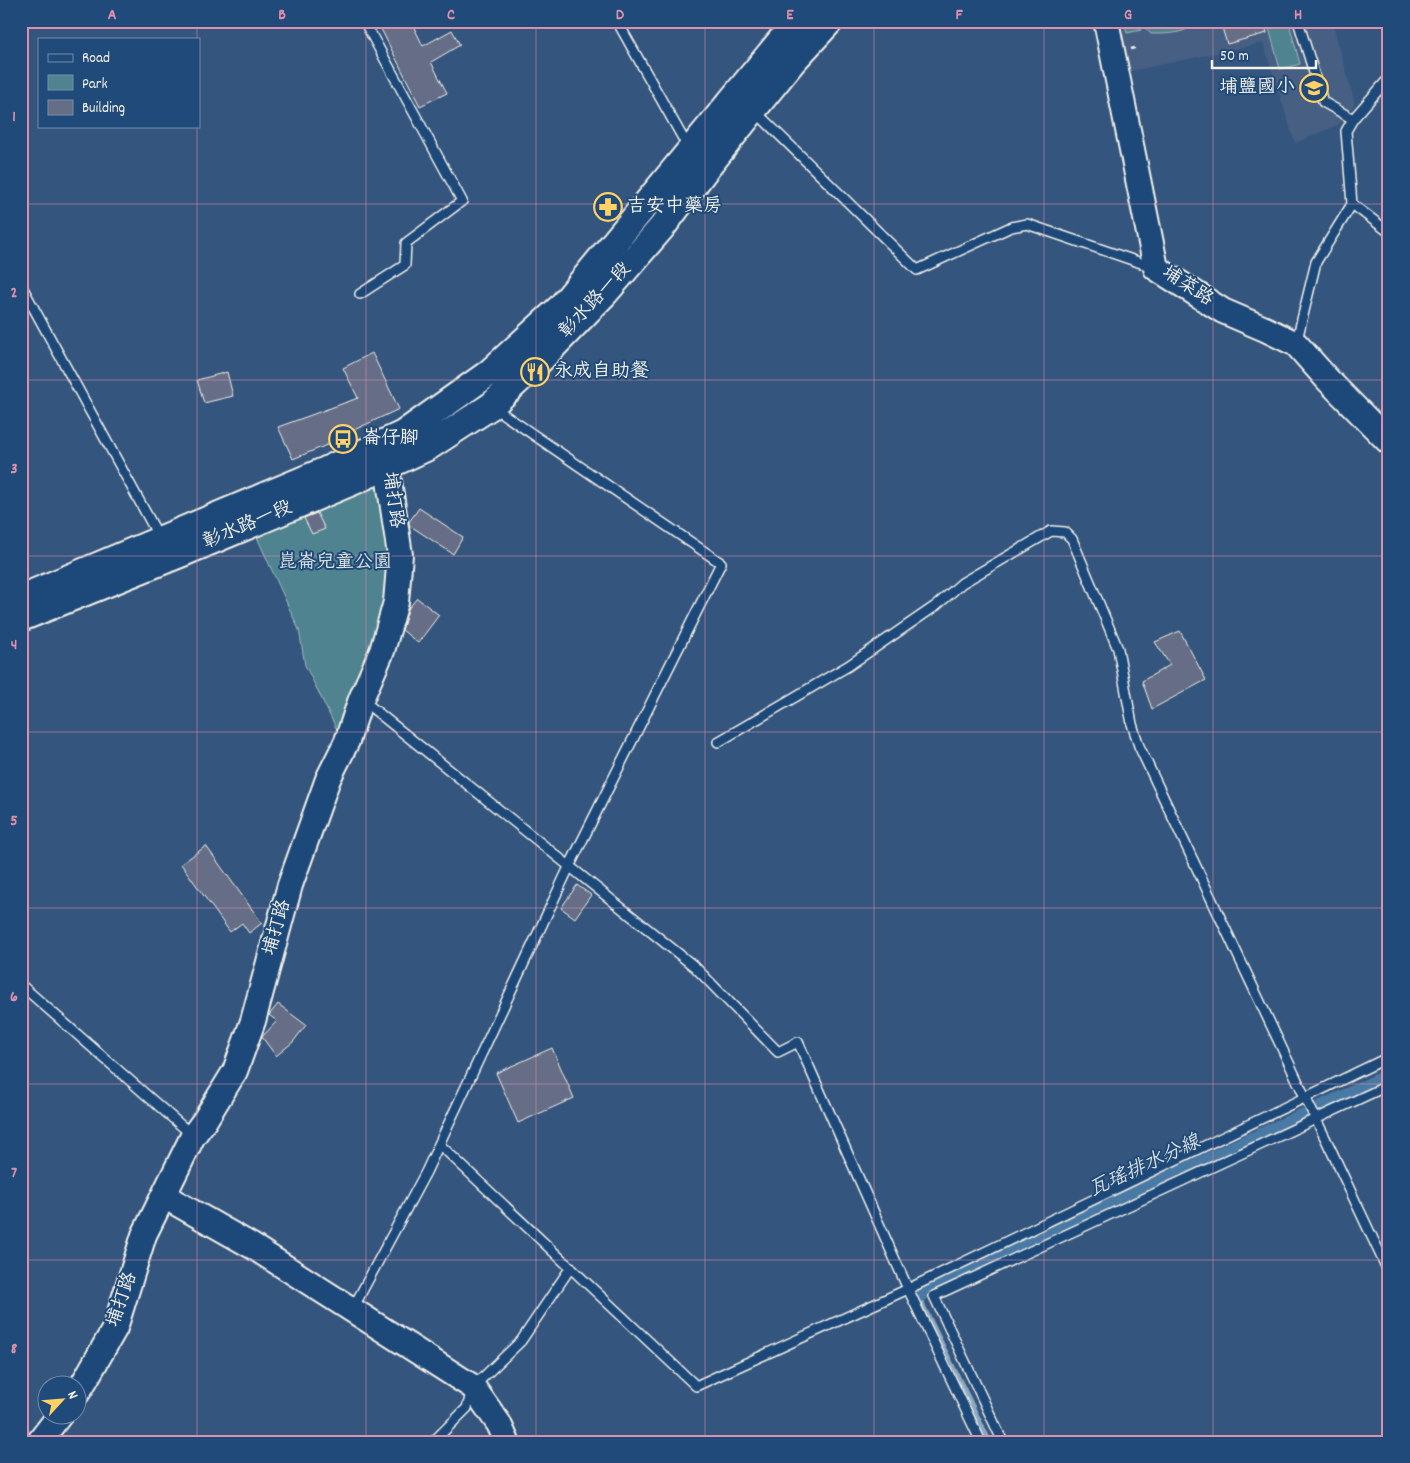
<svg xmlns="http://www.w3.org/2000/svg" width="1410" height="1463" font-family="Dekko,'LXGW WenKai TC',sans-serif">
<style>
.built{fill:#475f82}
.green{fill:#4f8390;stroke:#a2babc}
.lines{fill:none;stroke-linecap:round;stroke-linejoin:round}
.stream{stroke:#8da9c0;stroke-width:4.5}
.canal{stroke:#4879a5;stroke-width:15}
.building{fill:#656e86;stroke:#f4f1e8}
.lane-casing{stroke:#f4f1e8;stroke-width:12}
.secondary-casing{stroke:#f4f1e8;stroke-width:28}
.primary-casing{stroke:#f4f1e8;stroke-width:30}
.path{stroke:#f4f1e8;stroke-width:2.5;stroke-dasharray:4 4;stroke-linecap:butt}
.lane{stroke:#1f4a7a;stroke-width:9}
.secondary{stroke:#1f4a7a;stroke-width:24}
.primary{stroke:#1f4a7a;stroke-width:26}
.grid{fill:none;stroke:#de8fa9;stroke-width:1;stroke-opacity:0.55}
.labels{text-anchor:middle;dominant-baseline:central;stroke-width:4;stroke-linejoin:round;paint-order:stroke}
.poi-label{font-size:19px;fill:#f4f1e8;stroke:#1f4a7a;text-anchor:start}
.street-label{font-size:19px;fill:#f4f1e8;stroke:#1f4a7a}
.park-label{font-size:19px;fill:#dbe0db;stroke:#1f4a7a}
.water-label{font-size:20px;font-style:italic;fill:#dadfde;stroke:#1f4a7a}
.neatline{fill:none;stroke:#de8fa9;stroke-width:2}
.grid-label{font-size:16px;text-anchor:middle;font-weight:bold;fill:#de8fa9}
</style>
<rect width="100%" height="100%" fill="#34557e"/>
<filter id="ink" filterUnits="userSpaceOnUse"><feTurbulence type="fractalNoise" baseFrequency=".02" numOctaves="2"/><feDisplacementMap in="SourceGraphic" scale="10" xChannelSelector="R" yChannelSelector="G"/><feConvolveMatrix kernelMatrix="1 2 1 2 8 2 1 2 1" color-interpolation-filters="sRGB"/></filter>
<g filter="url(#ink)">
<path class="built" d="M1116 21H1332L1355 104 1340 124 1295 143 1263 43 1127 72Z"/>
<path class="green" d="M1124 21H1199C1186 34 1169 34 1151 34L1139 22 1141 30 1127 33Z
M1289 23 1300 64 1280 69 1269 28Z
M357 484 378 488 391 521 392 601 342 740 305 665 299 630 256 535Z"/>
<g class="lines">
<path class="stream" d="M918 1295 990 1442"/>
<path class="canal" d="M918 1295 1389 1076"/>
</g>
<path class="building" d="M377 21H411L423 46 452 30 460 45 431 62 447 93 420 106Z
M1220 21H1264L1267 33 1227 44Z
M372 353 399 409 354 430 356 433 293 459 278 427 358 398 343 368Z
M227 372 233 396 204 403 197 380Z
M419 508 463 537 453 554 409 525V522Z
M317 513 325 529 312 534 304 518Z
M417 598 439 615 418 643 402 630 408 609Z
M1180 631 1206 680 1152 709 1142 681 1170 665 1155 642Z
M206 846 262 923 249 933 242 923 230 932 181 864Z
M577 885 591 895 575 918 561 908Z
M278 1004 306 1025 293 1042 276 1056 262 1037 277 1021 269 1015Z
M552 1048 574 1098 518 1123 496 1073Z"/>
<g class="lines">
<defs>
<path id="lane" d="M617 21 689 149
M1298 21 1323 102 1353 119
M755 111 917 270 1011 227 1027 224 1153 267
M1352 204 1389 232
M21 285 159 537
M360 294 405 265 406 243 462 201 364 21
M1296 344 1316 262 1352 204 1346 131 1353 119 1389 78
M361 699 695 967 778 1052 798 1042 908 1289 981 1442
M718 742 848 666 937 605 962 583 1051 531 1065 532 1072 539 1118 649 1132 724 1139 746 1305 1097 1332 1152 1389 1273
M21 985 192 1135
M439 1144 696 1386 908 1289 1389 1057
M352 1310 426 1172 570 865 721 563 493 407
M433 1442 467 1408 473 1387 521 1341 571 1267
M1003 1442 934 1296 1389 1085"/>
<path id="secondary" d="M1106 21 1156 268 1223 311 1265 329 1296 344 1328 380 1389 442
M164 1196 252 1246 473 1387 499 1424 507 1442
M78 1392 83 1384 115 1328 144 1235 193 1136 205 1120 235 1071 253 1021 290 885 328 779 347 741 361 699 382 651 396 602 400 555 384 447
M39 1442 59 1416"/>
<path id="primary" d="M21 598 324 471 403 434 489 373 561 307 797 21
M21 618 185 552 359 479 428 447 491 406 539 361 605 293 663 226 702 174 754 109 792 62 830 21"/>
</defs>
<use href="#lane" class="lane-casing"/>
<use href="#secondary" class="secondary-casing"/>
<use href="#primary" class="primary-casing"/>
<path class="path" d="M1131 49 1138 47"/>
<use href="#lane" class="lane"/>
<use href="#secondary" class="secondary"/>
<use href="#primary" class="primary"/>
</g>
</g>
<path class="grid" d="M197 21V39M366 21V1442M536 21V1442M705 21V1442M874 21V1442M1044 21V1442M1213 21V1442M197 126V1442M21 204H1389M21 380H1389M21 556H1389M21 732H1389M21 908H1389M21 1084H1389M21 1260H1389"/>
<defs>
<symbol id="school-ring" viewBox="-11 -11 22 22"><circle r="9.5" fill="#1f4a7a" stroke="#ffd166" stroke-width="1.5"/><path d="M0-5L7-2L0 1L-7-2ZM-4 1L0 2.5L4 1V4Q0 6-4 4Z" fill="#ffd166"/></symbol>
<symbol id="pharmacy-ring" viewBox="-11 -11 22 22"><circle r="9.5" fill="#1f4a7a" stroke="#ffd166" stroke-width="1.5"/><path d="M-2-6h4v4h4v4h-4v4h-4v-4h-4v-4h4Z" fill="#ffd166"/></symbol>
<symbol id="restaurant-ring" viewBox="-11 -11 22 22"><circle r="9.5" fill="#1f4a7a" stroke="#ffd166" stroke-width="1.5"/><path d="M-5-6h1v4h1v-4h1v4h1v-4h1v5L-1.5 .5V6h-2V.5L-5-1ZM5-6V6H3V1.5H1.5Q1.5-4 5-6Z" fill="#ffd166"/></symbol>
<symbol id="bus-ring" viewBox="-11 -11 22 22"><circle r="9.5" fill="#1f4a7a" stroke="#ffd166" stroke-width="1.5"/><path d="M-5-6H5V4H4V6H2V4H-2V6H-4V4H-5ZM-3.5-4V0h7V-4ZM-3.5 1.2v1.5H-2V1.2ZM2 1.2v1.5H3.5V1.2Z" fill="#ffd166"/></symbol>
</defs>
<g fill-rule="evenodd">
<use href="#school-ring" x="1298" y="72" width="32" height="32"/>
<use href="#pharmacy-ring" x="592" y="191" width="32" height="32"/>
<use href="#restaurant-ring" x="519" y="356" width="32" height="32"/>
<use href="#bus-ring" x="327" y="423" width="32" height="32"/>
</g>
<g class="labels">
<g class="poi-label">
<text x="1295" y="88" text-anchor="end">埔鹽國小</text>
<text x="627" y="207">吉安中藥房</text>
<text x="554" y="372">永成自助餐</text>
<text x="362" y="439">崙仔腳</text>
</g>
<g class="street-label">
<text transform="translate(1187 287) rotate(33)">埔菜路</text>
<text transform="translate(596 301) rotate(-47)">彰水路一段</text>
<text transform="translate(392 500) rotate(82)">埔打路</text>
<text transform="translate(248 526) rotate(-23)">彰水路一段</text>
<text transform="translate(278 928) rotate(-74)">埔打路</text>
<text transform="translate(123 1300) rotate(-71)">埔打路</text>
</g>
<g class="park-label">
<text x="335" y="563">崑崙兒童公園</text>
</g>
<g class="water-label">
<text transform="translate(1145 1167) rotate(-25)">瓦瑤排水分線</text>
</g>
</g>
<rect width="1410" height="1463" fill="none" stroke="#1f4a7a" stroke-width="55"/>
<rect x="38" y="38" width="162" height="90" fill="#1f4a7a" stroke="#748da6"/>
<rect x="48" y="54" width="25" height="8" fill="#1f4a7a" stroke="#748da6"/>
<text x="82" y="62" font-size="15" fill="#f4f1e8">Road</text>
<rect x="48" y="75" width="25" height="15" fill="#4f8390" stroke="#748da6"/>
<text x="82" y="88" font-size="15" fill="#f4f1e8">Park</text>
<rect x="48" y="100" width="25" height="15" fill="#656e86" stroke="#748da6"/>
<text x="82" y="112" font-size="15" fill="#f4f1e8">Building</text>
<g transform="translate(62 1400) rotate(64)"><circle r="24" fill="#1f4a7a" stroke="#748da6"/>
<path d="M0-4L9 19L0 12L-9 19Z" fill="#ffd166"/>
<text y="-8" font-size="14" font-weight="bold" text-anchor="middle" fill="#f4f1e8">N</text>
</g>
<path d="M1212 60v8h104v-8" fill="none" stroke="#f4f1e8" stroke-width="2.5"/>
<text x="1220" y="60" font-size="15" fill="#f4f1e8" stroke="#1f4a7a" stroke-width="4" paint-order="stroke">50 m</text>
<rect x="28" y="28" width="1354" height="1408" class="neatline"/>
<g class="grid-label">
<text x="112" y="19">A</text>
<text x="282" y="19">B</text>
<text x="451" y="19">C</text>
<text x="620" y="19">D</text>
<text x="790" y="19">E</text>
<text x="959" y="19">F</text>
<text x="1128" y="19">G</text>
<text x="1298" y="19">H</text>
<text x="14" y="121">1</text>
<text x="14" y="297">2</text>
<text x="14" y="473">3</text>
<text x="14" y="649">4</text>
<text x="14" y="825">5</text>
<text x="14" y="1001">6</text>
<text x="14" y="1177">7</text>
<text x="14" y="1353">8</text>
</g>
</svg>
